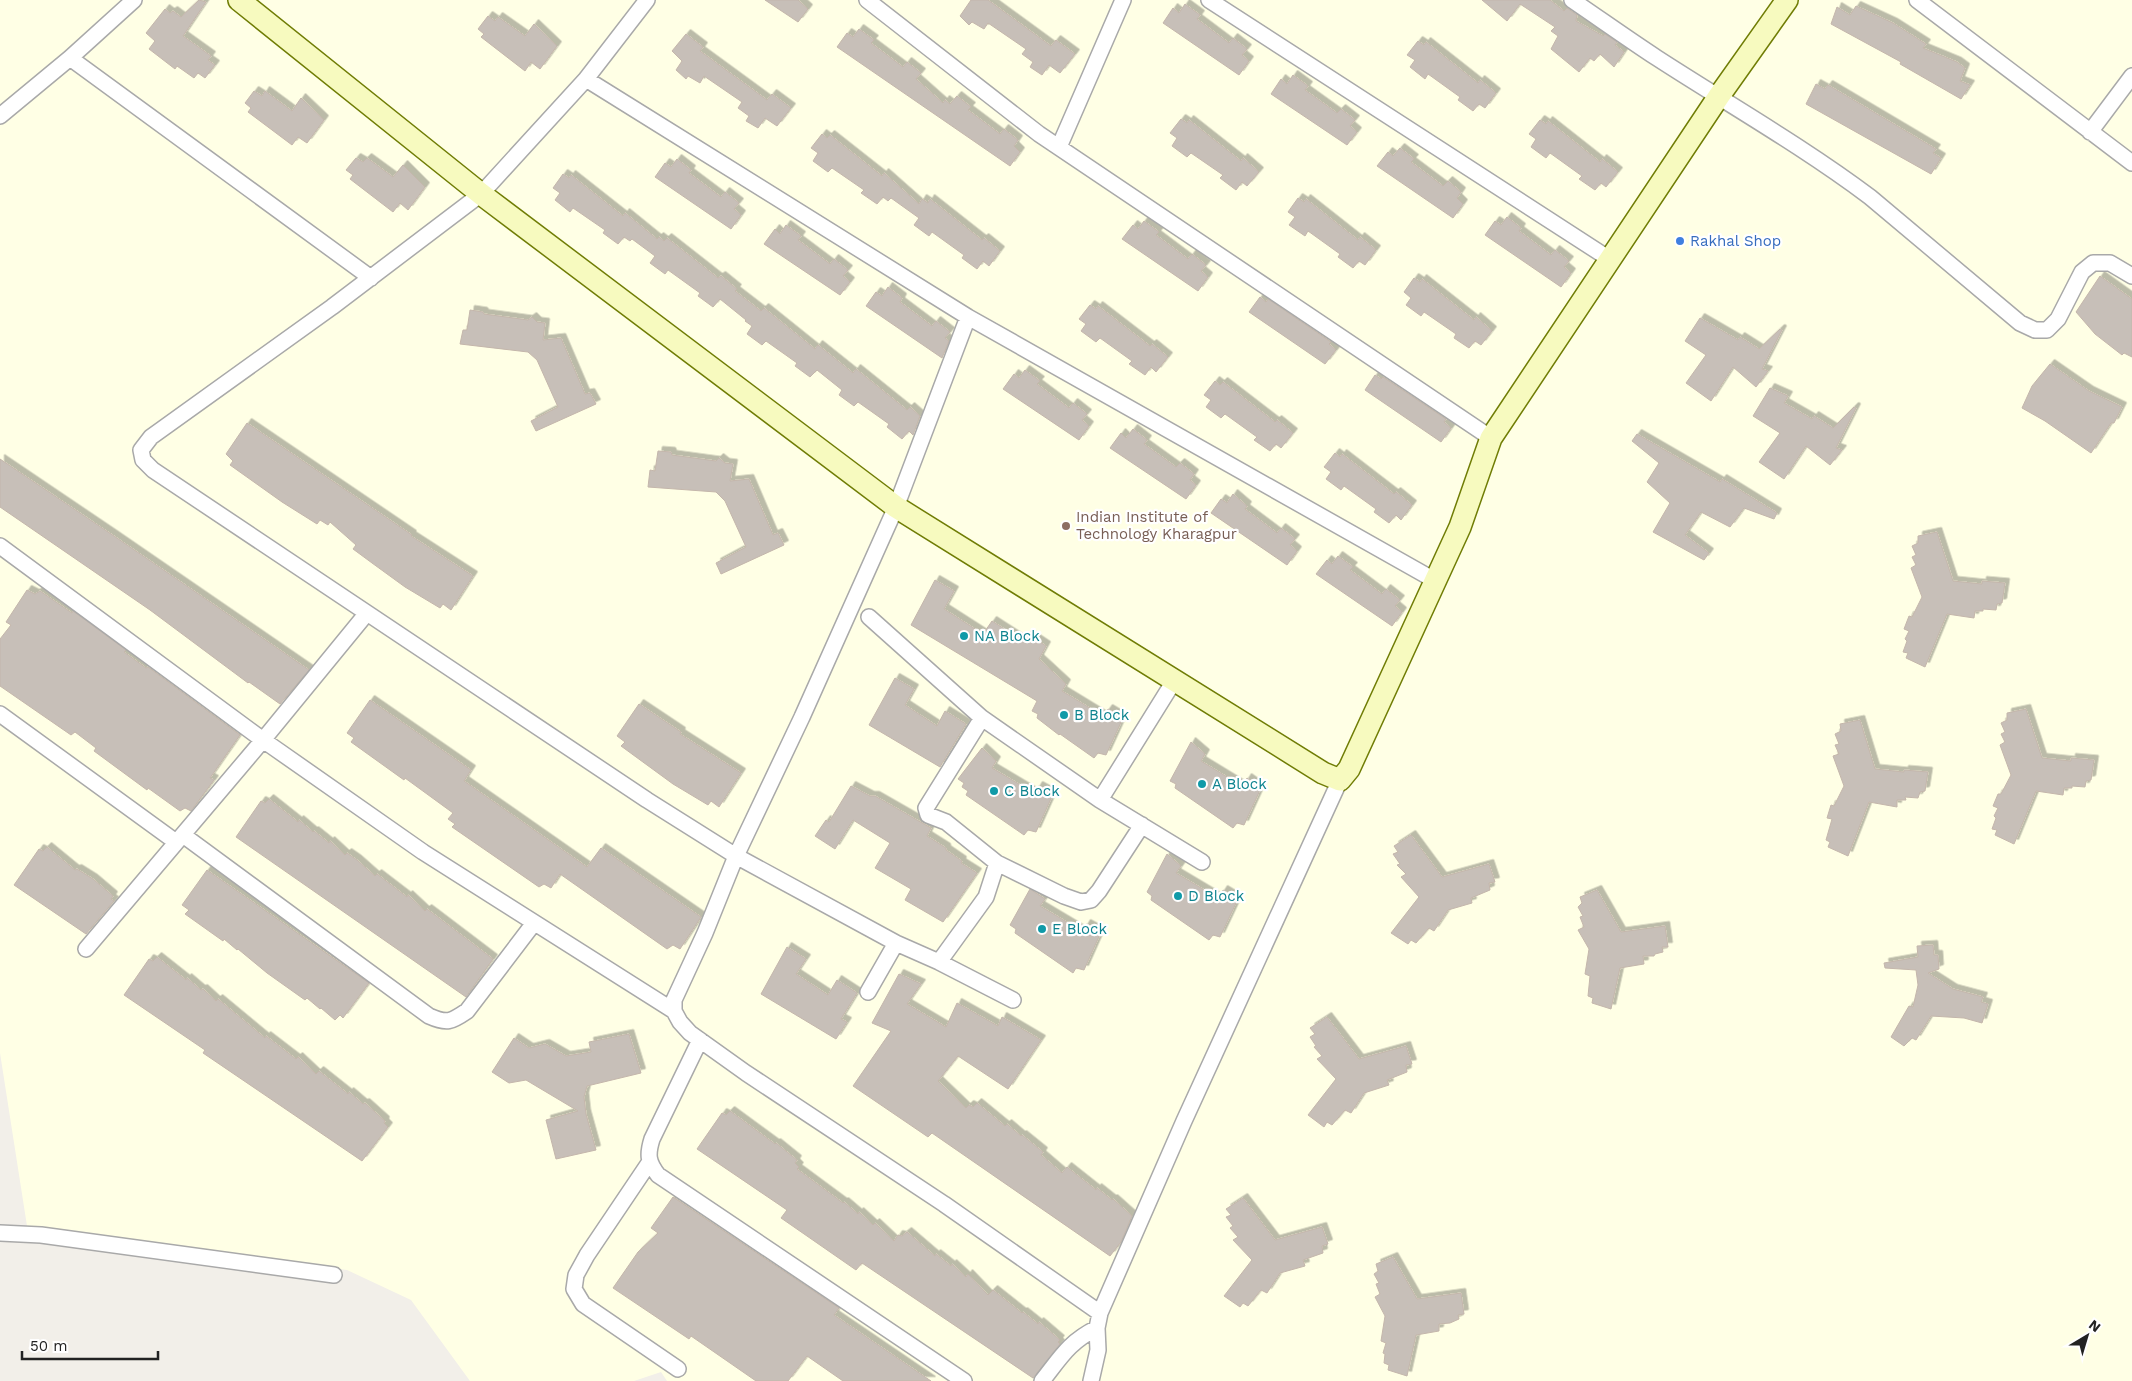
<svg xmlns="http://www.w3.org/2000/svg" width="2132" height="1381" font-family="'Work Sans',sans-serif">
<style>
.education{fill:#ffffe5}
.building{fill:#c7bfb8;stroke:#c4b6ab;filter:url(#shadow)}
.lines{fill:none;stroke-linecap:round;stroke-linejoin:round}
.street-casing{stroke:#a9a9a9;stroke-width:18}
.secondary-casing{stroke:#707d05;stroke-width:24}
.street{stroke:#fff;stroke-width:15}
.secondary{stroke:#f7fabf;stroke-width:21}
.shop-dot{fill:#3f7fe0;stroke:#fff;stroke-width:2}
.education-dot{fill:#8d6e63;stroke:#fff;stroke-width:2}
.culture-dot{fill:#0f9aa8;stroke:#fff;stroke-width:2}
.labels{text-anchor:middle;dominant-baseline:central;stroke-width:4.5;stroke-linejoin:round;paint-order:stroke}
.shop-label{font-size:15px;fill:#366cbe;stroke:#fff;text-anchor:start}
.education-label{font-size:15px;fill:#785e54;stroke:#fff;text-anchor:start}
.culture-label{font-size:15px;fill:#0d838f;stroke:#fff;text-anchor:start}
</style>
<defs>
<filter id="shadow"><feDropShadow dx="4.5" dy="-4.5" stdDeviation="0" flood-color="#0004"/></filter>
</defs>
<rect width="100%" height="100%" fill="#f2efe9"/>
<path class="education" d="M0 0H2132V1381H667L661 1372 634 1381H470L411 1300 347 1270 27 1226 0 1053Z"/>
<path class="building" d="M199 0 206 2 183 36 211 56 208 60 215 65 205 78 198 73 194 78 177 66 175 69 149 49 155 41 146 33 165 9 170 13 173 11 181 17Z
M765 0H798L808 9 798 22Z
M971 0H988L1051 46 1056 40 1075 54 1060 73 1049 65 1042 75 1030 67 1033 62 1022 54 1026 49 988 23 984 29 972 22 969 25 960 16Z
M1482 0H1550L1564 11 1567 8 1577 15 1576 21 1603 36 1605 34 1617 42 1615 45 1624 52 1614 67 1600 54 1594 61 1590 58 1579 72 1551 49 1558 36 1551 31 1555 27 1520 4 1507 21Z
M1185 4 1200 15 1197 19 1229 43 1233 38 1247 49 1242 55 1249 61 1239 75 1163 23 1173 8 1179 13Z
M1856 6 1893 23 1926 44 1923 48 1957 62 1965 68 1960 81 1970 85 1961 99 1900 64 1901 62 1831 24 1837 7 1850 15Z
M488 16 495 21 498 17 525 36 534 24 557 46 540 69 531 62 525 71 481 37 484 34 478 29Z
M859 29 874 40 871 43 903 67 907 62 921 73 916 79 943 103 945 100 950 104 957 96 971 107 968 110 1000 134 1004 129 1018 140 1014 146 1020 152 1010 166 837 47 847 33 853 37Z
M686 34 703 47 700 51 767 100 772 94 791 108 777 126 765 118 758 128 746 121 749 116 738 108 742 102 704 76 700 83 688 76 686 79 676 70 682 61 672 51Z
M1418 41 1424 45 1426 42 1478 83 1480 80 1496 93 1485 108 1479 104 1473 111 1458 100 1460 97 1428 74 1425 79 1410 67 1415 60 1407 55Z
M1293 75 1308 86 1305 90 1337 113 1341 109 1355 120 1350 126 1357 132 1347 145 1271 94 1281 79 1287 84Z
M1816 84 1825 89 1828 85 1936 149 1933 153 1941 158 1931 174 1806 104Z
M254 91 262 96 265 91 292 111 301 98 324 120 307 143 298 137 292 145 248 112 251 108 245 103Z
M1181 119 1187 123 1189 120 1241 161 1243 158 1259 172 1247 186 1242 182 1236 190 1220 178 1223 175 1191 153 1187 157 1172 146 1177 138 1170 133Z
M1540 120 1546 124 1548 121 1600 162 1602 159 1618 172 1606 187 1601 183 1595 190 1579 179 1582 176 1550 153 1546 158 1531 147 1536 139 1529 134Z
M822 134 827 138 830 135 882 176 884 173 919 204 922 199 928 203 930 199 982 240 984 238 1000 251 989 266 983 261 977 269 962 258 964 255 932 232 929 236 914 225 919 218 891 198 888 201 883 197 877 204 861 193 864 190 832 168 828 172 813 161 818 153 811 148Z
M1400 148 1414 159 1411 162 1443 186 1448 181 1461 192 1457 198 1463 204 1453 218 1377 166 1388 152 1393 156Z
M356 158 363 162 367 158 393 177 403 165 425 187 408 210 400 203 393 212 350 179 353 175 346 170Z
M677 159 691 170 689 173 721 197 725 192 739 203 734 209 741 215 731 229 655 177 665 163 671 167Z
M563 174 569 178 571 175 623 216 625 213 657 239 659 237 664 241 667 238 718 278 721 276 737 289 735 291 761 311 764 308 815 349 818 345 853 373 856 369 907 410 910 407 920 416 913 435 909 431 902 439 887 427 889 424 858 402 854 406 839 395 842 390 817 370 810 377 795 366 797 363 766 341 762 345 747 334 752 326 745 321 746 320 720 299 713 307 698 296 700 293 668 270 665 274 650 263 655 256 632 239 630 241 624 237 618 244 603 233 605 230 573 208 570 212 555 200 560 193 553 188Z
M1298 198 1304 202 1306 199 1358 240 1360 237 1376 250 1365 265 1359 261 1353 268 1338 257 1340 254 1308 231 1305 236 1289 225 1295 217 1288 212Z
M1507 217 1521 228 1519 231 1551 255 1555 250 1569 261 1564 267 1571 273 1561 287 1485 235 1495 221 1501 225Z
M1144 221 1159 232 1156 235 1188 259 1192 254 1206 265 1201 271 1208 277 1198 291 1122 239 1133 225 1138 229Z
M786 225 801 236 798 240 830 264 834 259 848 270 843 276 850 282 840 295 764 244 775 229 780 234Z
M2100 276 2132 299V357L2124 353 2122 355 2095 334 2076 312Z
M1414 278 1420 282 1422 279 1474 320 1476 317 1492 331 1481 345 1475 341 1469 348 1454 338 1456 334 1424 312 1421 316 1406 305 1411 298 1404 292Z
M888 287 902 298 900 302 932 326 936 321 950 332 945 338 949 341 942 358 866 306 876 292 882 296Z
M1260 297 1266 302 1268 299 1331 342 1329 344 1336 350 1325 364 1249 312Z
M1090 305 1096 309 1098 306 1150 346 1152 344 1168 357 1156 372 1151 367 1145 375 1129 364 1132 361 1100 338 1096 342 1081 331 1086 324 1079 319Z
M470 310 483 312 484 314 528 320 532 317 537 322 545 323 543 340 561 338 585 394 590 393 596 404 536 431 531 421 558 407 537 360 528 352 460 344 463 330H467Z
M1700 318 1738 340 1740 337 1759 349 1780 329 1782 330 1762 369 1768 371 1756 387 1733 367 1711 401 1686 383 1706 355 1685 341Z
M2050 364 2089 391 2122 407 2114 423H2111L2091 453 2045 421 2022 408 2032 386Z
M1025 370 1040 381 1037 384 1069 408 1073 403 1087 414 1082 420 1089 426 1079 440 1003 389 1014 374 1019 378Z
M1375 375 1381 379 1383 377 1446 419 1444 422 1451 428 1441 442 1365 390Z
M1215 381 1220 385 1223 382 1275 422 1277 420 1293 433 1281 448 1276 444 1270 451 1254 440 1257 437 1225 414 1221 418 1206 407 1211 400 1204 395Z
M1770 388 1788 396 1784 403 1812 419 1814 416 1833 428 1854 407 1856 408 1836 448 1842 450 1830 465 1806 446 1784 479 1759 462 1780 433 1753 416Z
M247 423 412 535 411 536 473 576 451 610 443 604 440 608 405 587 372 563 353 549 356 545 330 522 328 525 320 520 317 524 282 502 230 465 233 461 226 454Z
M1133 429 1147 440 1144 444 1176 467 1180 463 1194 474 1190 480 1196 485 1186 499 1110 448 1121 433 1126 438Z
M1637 434 1720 482 1722 479 1777 513 1774 519 1744 508 1730 527 1701 512 1685 535 1709 553 1704 560 1653 532 1670 503 1647 482 1659 463 1632 441Z
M658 451 671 452 672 455 716 461 719 458 725 463 733 464 730 481 749 479 773 535 778 533 784 545 721 574 716 563 746 547 725 501 716 492 648 487 650 470 655 471Z
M1335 453 1340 457 1342 454 1394 494 1396 492 1412 505 1401 520 1396 515 1389 523 1374 512 1376 509 1344 486 1341 490 1326 479 1331 472 1324 467Z
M0 459 114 536 309 670 280 704 249 682 248 683 150 610 0 507Z
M1233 494 1247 506 1245 509 1277 533 1281 528 1295 539 1290 545 1297 551 1287 565 1211 513 1221 499 1227 503Z
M1937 532 1953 581 1982 584V581L2005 583 2002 603 1997 604 1996 610 1983 609V611H1975L1974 618 1947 614 1925 667 1906 658 1908 653 1903 652 1907 641 1905 639 1909 631 1904 629 1909 616 1912 617 1922 597 1911 568 1916 565 1912 557 1916 555 1912 546 1918 543V536Z
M1338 556 1353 567 1350 570 1382 594 1386 589 1400 600 1395 606 1402 612 1392 626 1316 574 1327 560 1332 564Z
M935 580 954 591 944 609 983 634 992 621 1023 641 1028 634 1046 646 1039 659 1066 684 1062 691 1103 716 1108 709 1123 718 1106 755 1098 753 1094 758 1060 734 1059 735 1037 718 1038 714 1032 711 1037 701 911 625Z
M27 590 35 594 40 591 72 613 73 611 126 650 124 652 146 668 148 667 240 735 210 778 214 780 191 811 185 808 180 811 148 788 147 790 94 751 96 748 75 732 71 735 0 686V639L11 625 6 622Z
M895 678 914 689 905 705 937 726 945 711 966 724 940 767 869 725Z
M370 700 471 770 464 781 587 867 601 848 701 917 680 949 673 945 667 949 560 874 551 888 544 884 539 887 452 827 455 824 448 819 453 813 405 778 404 780 351 742 354 738 347 733Z
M639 704 681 732 680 734 741 773 719 807 711 801 708 805 673 784 621 746 625 742 617 736Z
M2026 709 2042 758 2071 761V758L2094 760 2091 780 2086 781 2085 787 2072 786V788H2064L2063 795 2036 791 2014 844 1995 835 1997 830 1992 829 1996 818 1994 816 1998 808 1993 806 1998 794H2001L2011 775 2000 745 2005 742 2001 734 2005 732 2001 723 2007 720V713Z
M1860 720 1875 769 1904 772V770L1928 772 1925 791 1920 792 1918 798 1905 797 1906 800H1897V807L1869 802 1848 856 1828 847 1830 842 1826 840 1832 819 1827 818 1831 805 1834 806 1844 786 1833 756 1839 754 1835 745 1839 744 1835 734 1841 731 1840 724Z
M1191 742 1205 754 1201 761 1242 786 1247 778 1261 788 1244 825 1237 823 1233 828 1175 788 1176 784 1170 781Z
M982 748 996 761 992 768 1034 793 1038 786 1053 794 1036 832 1028 830 1024 835 966 795 968 791 962 787 964 783 958 779Z
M851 786 870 796H875L931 828 927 836 946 848V850L962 861 961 863 977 873 943 922 905 900 911 889 875 868 890 843 853 820 835 849 815 836 826 820 829 822Z
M269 799 298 822 299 820 313 832 314 831 329 843 330 841 345 855 347 853 357 860 375 876 377 874 407 897 408 895 425 911 427 909 435 915 493 959 466 997 236 837 261 801 265 803Z
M1411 835 1442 877 1489 864 1495 882 1489 883 1490 890 1471 898 1472 903 1448 910 1434 931 1429 928 1416 943 1411 940 1408 944 1391 933 1419 897 1401 877 1406 874 1397 865 1400 864 1393 854 1398 852 1394 846Z
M47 847 75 870 77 869 93 879 113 896 111 899 114 901 86 934 14 885 39 849 43 851Z
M1167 854 1181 866 1176 873 1218 898 1223 890 1238 899 1220 937 1213 935 1209 940 1151 900 1152 896 1147 892Z
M207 870 369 983 343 1018 340 1015 335 1020 321 1008 320 1009 307 998 305 1000 267 973 238 949 237 950 224 939 223 941 185 914 189 910 182 905Z
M1030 889 1045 899 1040 906 1082 931 1086 924 1101 932 1084 970 1076 968 1073 973 1015 933 1016 929 1010 925Z
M1597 890 1621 932 1665 926 1668 947H1662L1663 952 1655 954 1654 956H1643L1644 964 1620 968 1611 1009 1592 1003 1593 998 1588 996 1590 976 1585 974 1589 949 1578 930 1584 927 1580 917 1583 916 1578 907 1582 903 1580 897Z
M1933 945 1934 955H1938L1939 969 1928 973 1953 989 1983 997 1981 1002 1988 1004 1982 1023 1964 1018 1931 1016 1916 1040 1912 1038 1904 1046 1891 1037 1909 1006 1913 1007 1918 985 1916 970 1885 968 1884 963 1918 957 1917 946Z
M787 947 806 959 796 974 828 995 837 980 857 993 841 1019 847 1022 836 1039 761 994Z
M157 957 186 980 187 978 201 990 203 989 216 1001 218 999 265 1038 266 1036 296 1059 298 1057 316 1074 319 1071 348 1094 349 1092 363 1104 365 1103 385 1121 384 1123 388 1127 362 1161 203 1053 205 1050 124 995 149 959 153 961Z
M899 974 921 984 907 1004 946 1027 957 1003 998 1026 1002 1017 1041 1040 1008 1089 958 1056 938 1081 966 1108 969 1105 973 1107 977 1103 1005 1126 1007 1124 1021 1136 1022 1135 1043 1152 1041 1155 1062 1173 1067 1167 1096 1190 1097 1188 1112 1200 1113 1199 1132 1216 1121 1242 1110 1256 932 1133 928 1137 853 1086 891 1031 872 1023Z
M1327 1017 1359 1059 1406 1046 1412 1064 1406 1065 1407 1072 1387 1080 1389 1085 1364 1093 1351 1113 1345 1110 1332 1125 1327 1122 1324 1127 1308 1115 1336 1079 1317 1059 1322 1056 1314 1047 1316 1046 1310 1037 1315 1034 1310 1028Z
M629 1034 641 1073 587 1086 584 1097 586 1114 596 1150 556 1159 546 1120 578 1111 526 1080 509 1083 492 1072 514 1038 529 1048 545 1044 566 1056 591 1052 589 1042Z
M730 1111 775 1144 776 1143 797 1160 795 1163 799 1167 797 1169 843 1203 844 1202 858 1214 859 1212 873 1225 875 1223 894 1241 898 1235 902 1236 907 1232 935 1256 936 1254 951 1266 952 1264 966 1277 968 1274 988 1295 993 1290 1022 1313 1023 1312 1038 1324 1039 1322 1060 1340 1058 1342 1060 1344 1033 1378 862 1263 856 1270 781 1218 787 1210 697 1149 722 1113 726 1115Z
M673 1197 839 1308 834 1315 931 1381H843L807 1356 788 1381H756L691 1336 689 1339 613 1288 638 1252 658 1233 651 1228Z
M1243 1198 1275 1240 1322 1227 1328 1244 1322 1246 1323 1253 1303 1260 1305 1266 1280 1273 1267 1293 1261 1290 1248 1306 1243 1303 1240 1307 1224 1296 1252 1260 1233 1240 1238 1237 1230 1228 1233 1226 1226 1217 1231 1215 1226 1209Z
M1393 1257 1417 1299 1461 1293 1464 1314 1458 1315 1459 1319 1450 1323 1439 1324V1331L1416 1335 1407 1376 1388 1370 1389 1365 1384 1363 1385 1354 1383 1353 1386 1343 1381 1341 1385 1316 1375 1297 1380 1294 1376 1284 1379 1283 1374 1274 1378 1271 1376 1264Z"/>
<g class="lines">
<defs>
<path id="street" d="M647 0 586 79 968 317 1436 581
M867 0 1039 134 1491 438
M1209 0 1611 260
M1572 0C1600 19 1628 39 1657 58 1728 104 1802 146 1870 197L2020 323 2035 330H2047L2058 319 2082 272 2093 263H2110L2132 276
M1917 0 2132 163
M70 58 134 0
M586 79 481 194 332 307 151 437 141 450 143 460 153 470 647 800 736 856 896 943 939 962 1013 1000
M0 116 70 58 371 278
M2090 132 2132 76
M1059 147 1123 0
M968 317 896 507 802 717 736 856 705 933 674 1000V1011L680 1022 690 1033 746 1073 944 1204 1100 1313
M0 546 263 740 423 852 674 1011
M869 617 982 718 1100 800 1202 862
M0 714 176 842
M982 718 926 808 928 815 946 822 997 863 1064 896 1081 902 1091 900 1099 891 1142 825
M1100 800 1174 681
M183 835 429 1016C447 1024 451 1022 467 1011L534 923
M86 949 263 740 367 613
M939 962 986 897 997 863
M868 992 896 943
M700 1040 652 1139C647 1155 648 1162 658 1175L964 1381
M649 1163 587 1255 576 1275 574 1289 583 1304 678 1369
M0 1233 41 1235 334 1275
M1042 1381C1061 1357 1069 1342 1097 1328
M1091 1381 1098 1350 1097 1328 1100 1313 1184 1121 1340 780"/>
<path id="secondary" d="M239 0 481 194 896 507 1323 773 1340 780 1349 769 1460 527 1491 438 1719 96 1787 0"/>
</defs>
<use href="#street" class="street-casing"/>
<use href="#secondary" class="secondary-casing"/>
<use href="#street" class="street"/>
<use href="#secondary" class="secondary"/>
</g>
<circle class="shop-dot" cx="1680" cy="241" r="5"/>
<circle class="education-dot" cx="1066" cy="526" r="5"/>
<g class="culture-dot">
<circle cx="964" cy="636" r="5"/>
<circle cx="1064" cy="715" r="5"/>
<circle cx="1202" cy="784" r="5"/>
<circle cx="994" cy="791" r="5"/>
<circle cx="1178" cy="896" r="5"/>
<circle cx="1042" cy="929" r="5"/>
</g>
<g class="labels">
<g class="shop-label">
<text x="1690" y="241">Rakhal Shop</text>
</g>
<g class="education-label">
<text x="1076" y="517">Indian Institute of<tspan x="1076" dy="17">Technology Kharagpur</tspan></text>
</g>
<g class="culture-label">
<text x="974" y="636">NA Block</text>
<text x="1074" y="715">B Block</text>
<text x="1212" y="784">A Block</text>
<text x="1004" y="791">C Block</text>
<text x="1188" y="896">D Block</text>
<text x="1052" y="929">E Block</text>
</g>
</g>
<g transform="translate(2087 1336) rotate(38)" stroke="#ffffff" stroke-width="4" paint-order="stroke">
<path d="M0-4L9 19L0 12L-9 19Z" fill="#222222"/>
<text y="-8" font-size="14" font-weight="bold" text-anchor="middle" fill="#222222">N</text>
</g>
<path d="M22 1351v8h136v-8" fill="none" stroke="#222222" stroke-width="2.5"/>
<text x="30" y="1351" font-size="15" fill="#222222" stroke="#ffffff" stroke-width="4" paint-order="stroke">50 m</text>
</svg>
